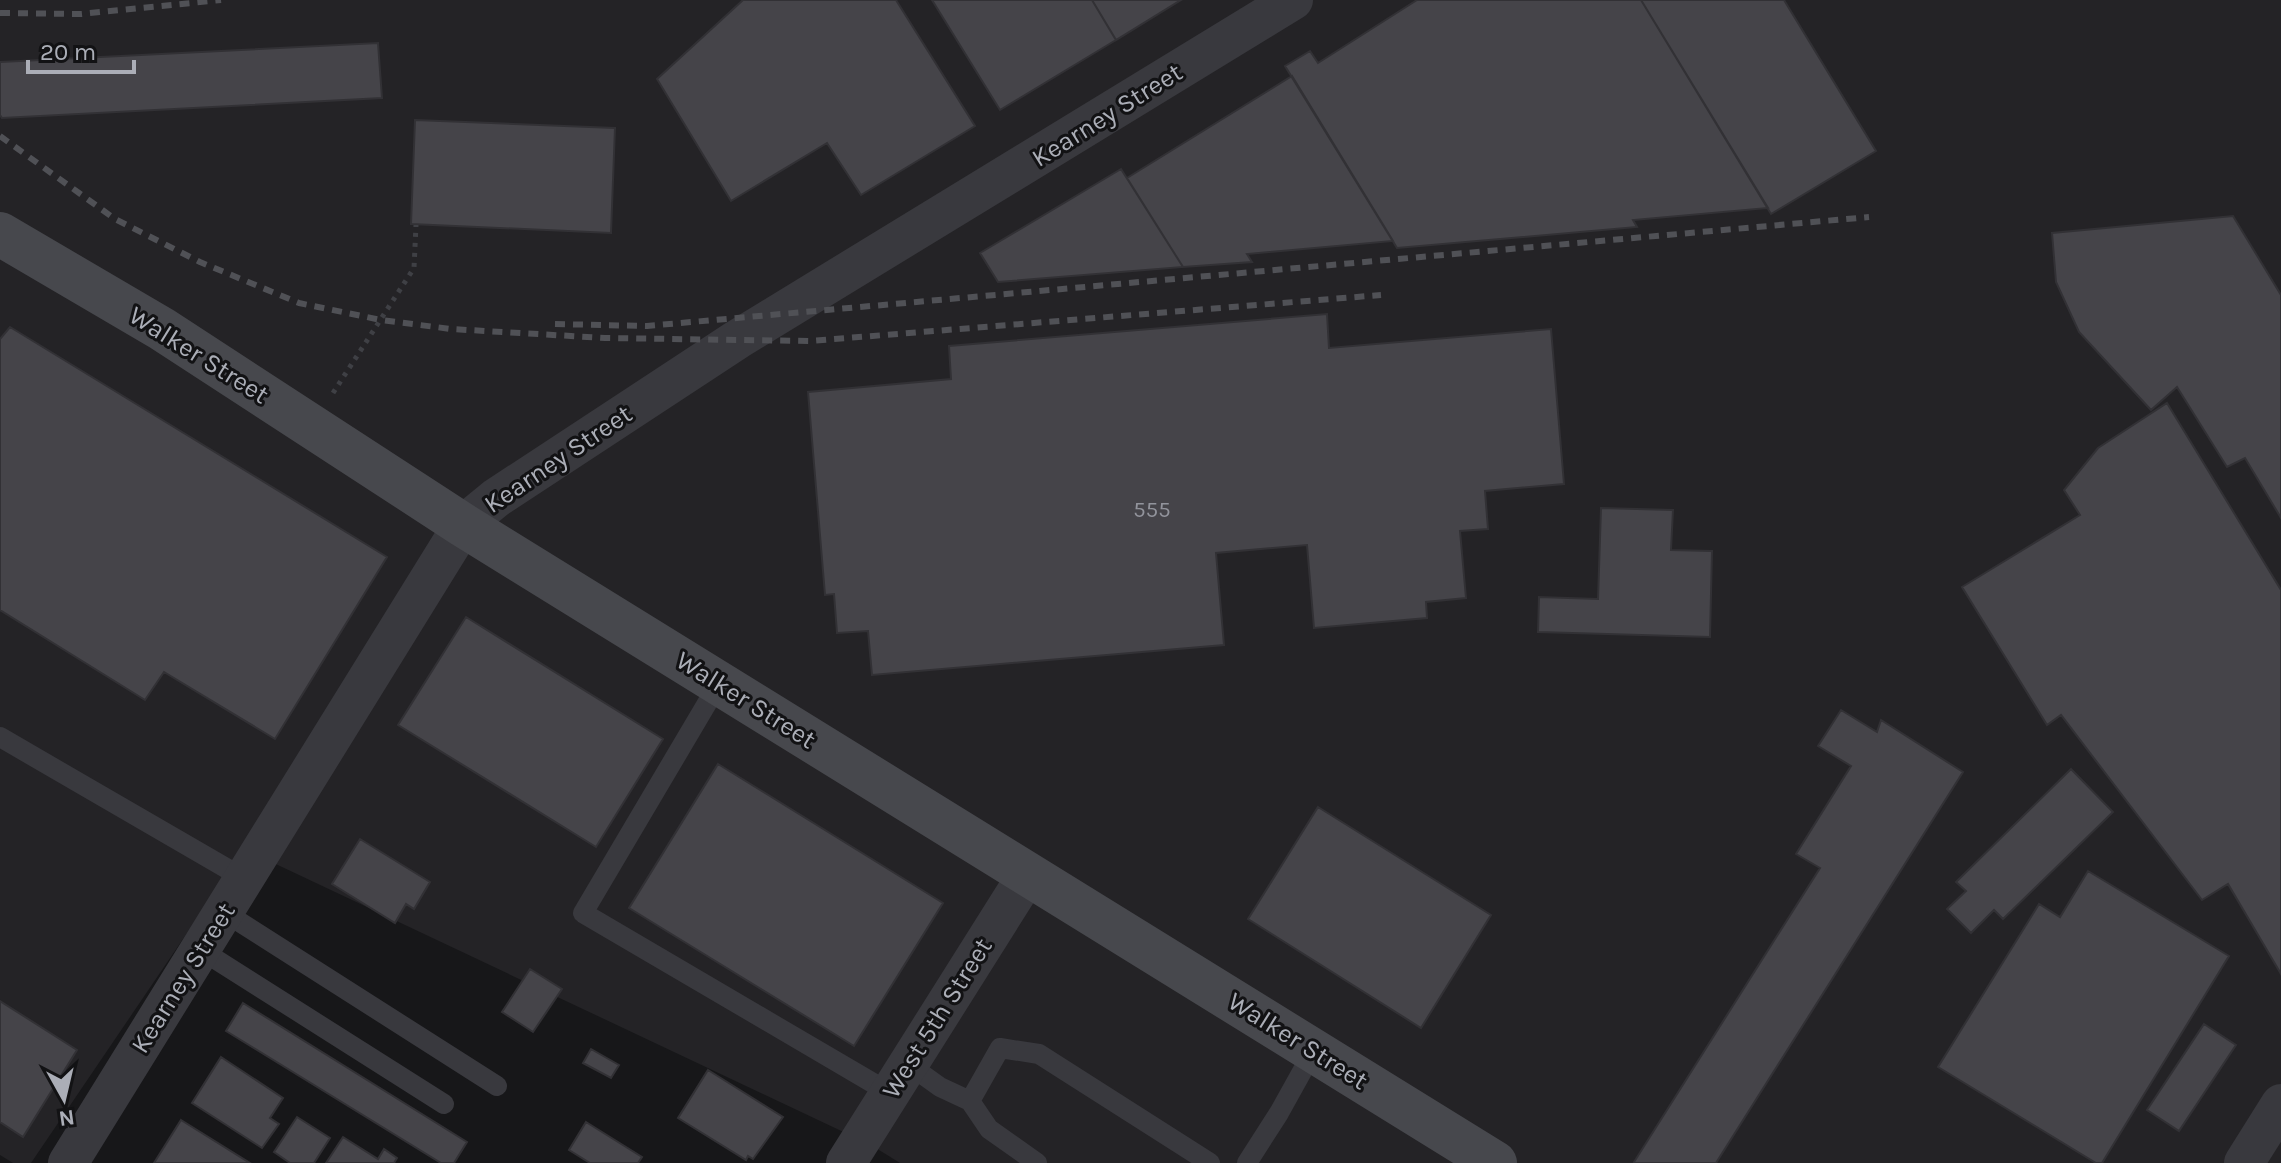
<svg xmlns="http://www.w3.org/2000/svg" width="2281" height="1163" font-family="Karla,sans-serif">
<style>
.built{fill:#242326}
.building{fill:#454449;stroke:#323135;stroke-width:2}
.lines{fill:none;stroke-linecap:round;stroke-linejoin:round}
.path{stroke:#3f4045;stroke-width:5;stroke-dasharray:4 6;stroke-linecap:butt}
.lane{stroke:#39393e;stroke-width:20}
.street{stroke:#39393e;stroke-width:40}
.secondary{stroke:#47484d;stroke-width:44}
.rail{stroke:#505156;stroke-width:6;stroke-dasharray:10 8;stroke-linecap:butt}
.labels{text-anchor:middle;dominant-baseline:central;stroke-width:6;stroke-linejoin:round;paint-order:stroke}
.number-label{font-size:22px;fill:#92949c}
.street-label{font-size:26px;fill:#abaeb7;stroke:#121214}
</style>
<rect width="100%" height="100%" fill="#171719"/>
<path class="built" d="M0 0H2281V1163H900L871 1145 244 849 31 1163H13L0 1155Z"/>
<path class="building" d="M743 0H896L975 126 861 195 827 143 731 201 657 79Z
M932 0H1092L1116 40 1000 110Z
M1092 0H1181L1116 40Z
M1417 0H1641L1768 208 1633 220 1637 227 1397 248 1285 66 1310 51 1318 63Z
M1641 0H1784L1876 151 1771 214Z
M378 43 382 98 2 118 0 115V62Z
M1292 76 1393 241 1247 254 1252 262 1183 267 1127 178Z
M415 120 615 128 611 233 411 224Z
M1121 169 1183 267 998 282 980 253Z
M2233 216 2281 295V518L2245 458 2227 467 2177 387 2151 410 2079 332 2056 282 2052 233Z
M1327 314 1329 348 1551 329 1564 484 1485 491 1488 529 1460 531 1466 598 1426 602 1427 618 1314 628 1307 545 1216 553 1224 645 872 675 868 631 837 633 834 594 825 595 808 392 951 379 949 346Z
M10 327 387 557 275 739 164 672 145 700 0 610V339Z
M2167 403 2281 590V974L2228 884 2202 900 2061 715 2047 725 1962 587 2080 515 2064 490 2098 448Z
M1601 508 1673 510 1671 550 1712 551 1710 637 1538 632 1539 597 1598 599Z
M466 617 663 739 596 847 398 725Z
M1841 710 1877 732 1881 720 1963 772 1716 1163H1636L1634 1162 1820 868 1796 854 1851 766 1818 746Z
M718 764 943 903 854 1046 629 908Z
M2071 769 2113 812 2003 919 1994 910 1971 933 1947 909 1966 891 1956 882Z
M1318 807 1491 915 1421 1028 1248 919Z
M360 839 430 882 414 909 406 904 395 923 332 884Z
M2088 871 2229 956 2102 1163H2096L1938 1067 2039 904 2060 917Z
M530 969 562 989 533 1032 502 1012Z
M0 1001 77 1050 23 1137 0 1122Z
M243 1003 467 1142 454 1163H441L226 1031Z
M2204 1024 2236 1045 2179 1131 2147 1110Z
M591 1049 619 1065 611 1078 583 1063Z
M221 1057 283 1098 270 1118 279 1124 262 1148 192 1103Z
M708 1070 783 1117 753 1159 748 1156 746 1160 678 1118Z
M297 1117 330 1138 314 1163H290L274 1152Z
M181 1120 250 1163H154Z
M586 1122 642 1157 638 1163H590L569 1150Z
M343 1137 378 1159 384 1149 397 1158 394 1163H326Z"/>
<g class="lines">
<path class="path" d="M333 393 414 268 416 225"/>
<path class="lane" d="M719 683 583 913 890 1093
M0 737 245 879
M224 912 497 1086
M201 950 444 1104
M908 1064 940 1087 970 1101 989 1129 1037 1163
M970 1101 1000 1048 1039 1054 1210 1163
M1247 1163 1279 1113 1314 1050"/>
<path class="street" d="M68 1163 463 525 496 498 738 339 1293 0
M846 1163 1028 874
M2244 1163 2281 1104"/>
<path class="secondary" d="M0 234 162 329 463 525 1495 1163"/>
<path class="rail" d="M0 13 81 14 221 0
M0 136 115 219 200 262 299 303 381 320 451 329 605 338 810 341 1381 295
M555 324 647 326 1869 217"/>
</g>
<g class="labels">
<g class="number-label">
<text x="1152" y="510">555</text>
</g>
<g class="street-label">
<text transform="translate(1107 115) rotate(-32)">Kearney Street</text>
<text transform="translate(199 355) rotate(32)">Walker Street</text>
<text transform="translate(558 459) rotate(-34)">Kearney Street</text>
<text transform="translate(746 700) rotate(32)">Walker Street</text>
<text transform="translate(183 978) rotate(-58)">Kearney Street</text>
<text transform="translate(937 1018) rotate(-58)">West 5th Street</text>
<text transform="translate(1298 1041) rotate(32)">Walker Street</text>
</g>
</g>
<g transform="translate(64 1099) rotate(172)" stroke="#121214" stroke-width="6" paint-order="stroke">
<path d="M0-6L14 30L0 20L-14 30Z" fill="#abaeb7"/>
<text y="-12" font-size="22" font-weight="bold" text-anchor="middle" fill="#abaeb7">N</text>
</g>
<path d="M28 60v12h106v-12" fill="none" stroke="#abaeb7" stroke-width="4"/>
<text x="40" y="60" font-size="24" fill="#abaeb7" stroke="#121214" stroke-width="6" paint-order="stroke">20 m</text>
</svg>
